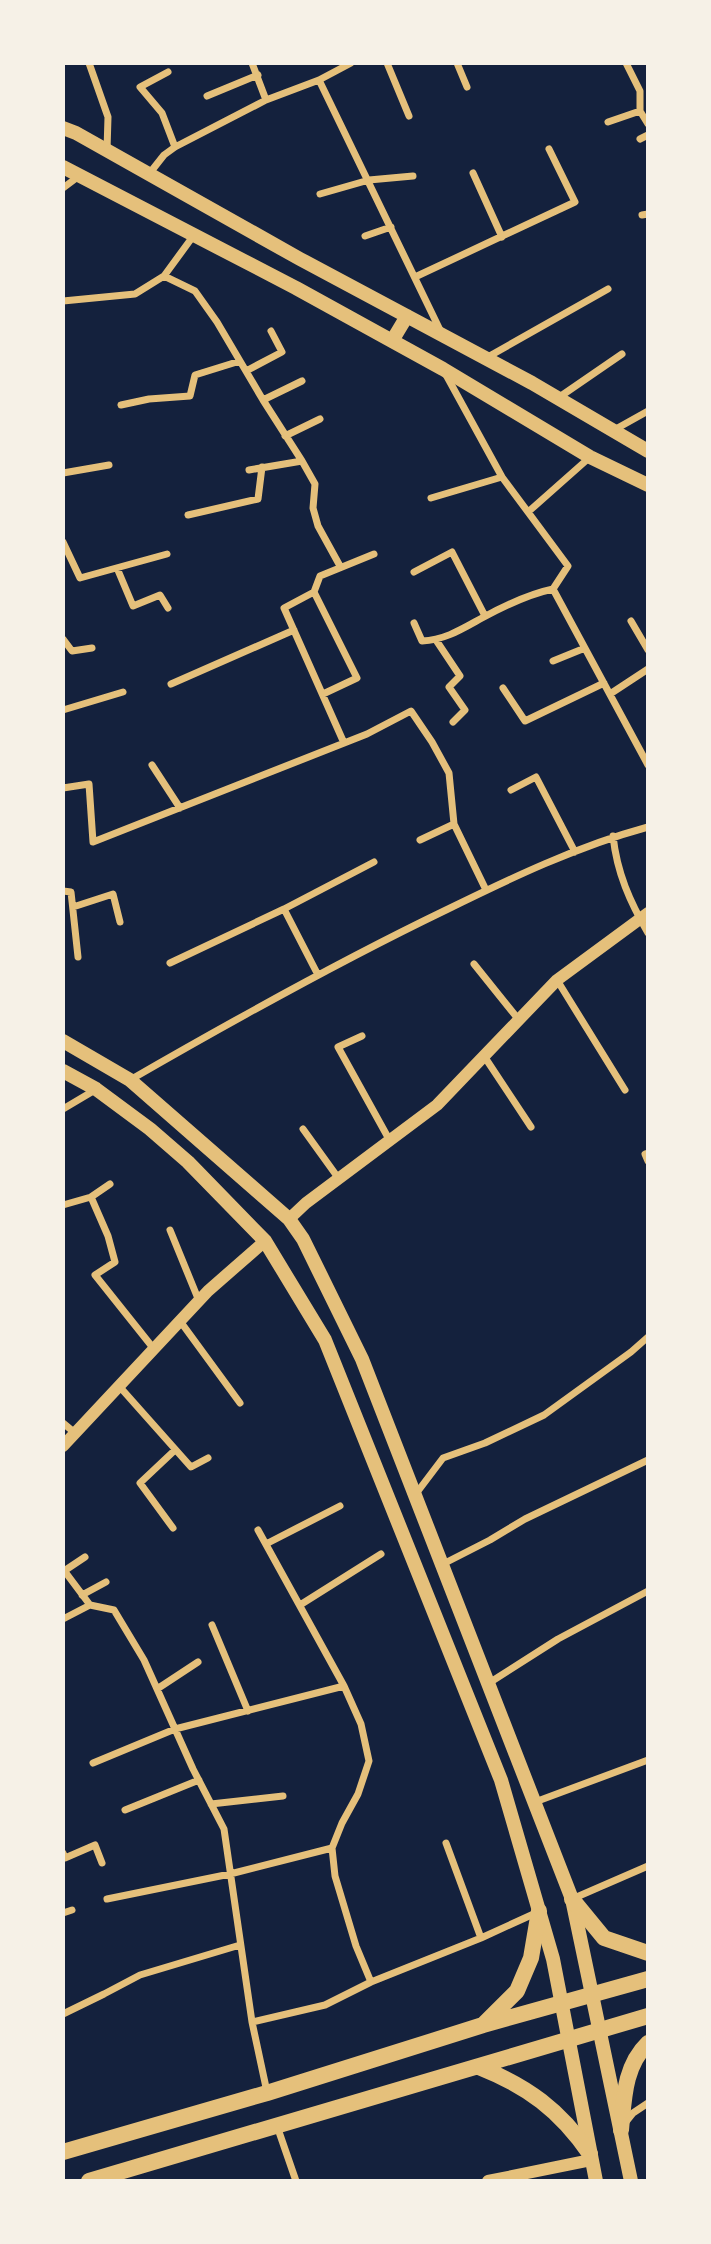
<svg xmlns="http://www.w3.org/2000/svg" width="711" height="2244" font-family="'Archivo Narrow',sans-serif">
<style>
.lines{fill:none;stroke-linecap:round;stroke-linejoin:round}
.minor{stroke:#e5c07b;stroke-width:7}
.tertiary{stroke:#e5c07b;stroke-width:12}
.secondary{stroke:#e5c07b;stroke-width:14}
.primary{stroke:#e5c07b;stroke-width:16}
</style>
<rect width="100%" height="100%" fill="#14213d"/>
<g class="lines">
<path class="minor" d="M89 63 108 117 107 150
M252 63 266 100
M387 63 409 116
M457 63 467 87
M626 63 640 91V111L648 124
M168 72 140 87 162 113 175 147
M319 80 441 332
M207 96 258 75
M608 122 640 111
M640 139 648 135
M473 173 502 237
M149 174 164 155 175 147 266 100 319 80 351 63
M63 188 79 176
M320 194 369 180 413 176
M642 215 648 214
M365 236 391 227
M164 276 195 291 217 322 263 400 302 461 315 484 313 508 318 526 340 566
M415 277 575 202 549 149
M63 301 135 294 164 276 194 235
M486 358 608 289
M246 371 282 352 271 331
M445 373 502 477 568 566 553 589 648 765
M558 398 622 354
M263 400 302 381
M121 405 149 399 190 396 195 375 240 361
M614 430 648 411
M285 436 320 419
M249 470 302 461
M63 473 109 465
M431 498 502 477
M528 512 589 458
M188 515 258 499 262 467
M63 542 80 578 167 554
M117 568 133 606 160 595 168 608
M414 572 452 552 485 616
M314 592 357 678 323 694
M631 621 648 650
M414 623 422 641C445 640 462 629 482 618 504 606 529 594 553 589
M63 639 72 651 92 648
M436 640 460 676 449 687 465 710 453 722
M553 661 585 648
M171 684 294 630
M503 688 525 721 604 683
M610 694 648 669
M63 710 123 692
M344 743 284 608 314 592 320 576 374 554
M152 765 180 808
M63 788 89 784 93 842 367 734 411 711 432 742 449 773 454 824 486 890
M511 790 536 777 575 852
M613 836C617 873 630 902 648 933
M420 840 454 824
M63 891 71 892 78 957
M73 907 113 894 120 922
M284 909 318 975
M170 963 284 909 374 862
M474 964 519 1020
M557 980 625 1090
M362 1036 338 1047 390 1141
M484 1056 531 1127
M130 1080C234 1020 338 962 446 910 511 878 578 846 648 827
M63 1109 95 1090
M303 1129 339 1179
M648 1153 645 1154 648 1161
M91 1197 108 1236 115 1262 95 1275 154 1349
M63 1205 91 1197 110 1184
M170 1230 199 1301
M180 1321 240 1403
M119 1386 191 1467 208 1458
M63 1423 75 1433
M415 1495 443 1458 485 1443 544 1415 631 1352 648 1337
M173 1528 140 1483 175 1450
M258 1530 344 1686 361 1724 369 1761 358 1794 342 1823 332 1848 335 1876 356 1946 371 1982
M266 1544 340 1506
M443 1564 490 1540 525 1519 648 1460
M63 1569 90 1605
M64 1571 85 1557
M82 1595 106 1582
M90 1605 114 1610 144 1660 193 1769 224 1829 252 2022 267 2092
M300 1605 381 1554
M63 1619 90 1605
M212 1625 248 1711
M489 1683 558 1639 648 1591
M157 1689 198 1662
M93 1763 175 1729 344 1686
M535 1802 648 1760
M211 1804 283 1796
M125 1810 199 1780
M446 1843 481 1938
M63 1853 65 1858 95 1845 102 1863
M107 1899 230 1874 332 1848
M572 1899 648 1866
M63 1913 72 1910
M63 2014 104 1994 140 1975 240 1945
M252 2022 325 2005 371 1982 481 1938 538 1912
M625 2123 633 2113 648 2103
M277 2126 296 2181"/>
<path class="tertiary" d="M289 1219 306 1203 437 1105 557 980 648 913
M63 1446 208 1291 265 1241
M488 2181 591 2160"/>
<path class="secondary" d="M63 128 76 133 300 259 532 383 648 451
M63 167 296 288 443 369 590 457 648 485
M392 341 407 316
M63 1041 130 1080 289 1219 303 1239 362 1359 572 1899 631 2181
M63 1071 96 1089 150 1129 188 1162 265 1241 325 1340 501 1780 553 1959 596 2181"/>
<path class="primary" d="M572 1899 604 1938 648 1953
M484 2024 517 1991 531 1958 539 1911
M479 2067C527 2086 560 2110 590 2154
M621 2130C624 2099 624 2066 648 2043
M63 2152 267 2093 483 2025 648 1979
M89 2181 648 2016"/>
</g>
<rect width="711" height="2244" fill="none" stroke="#f6f1e7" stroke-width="130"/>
</svg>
